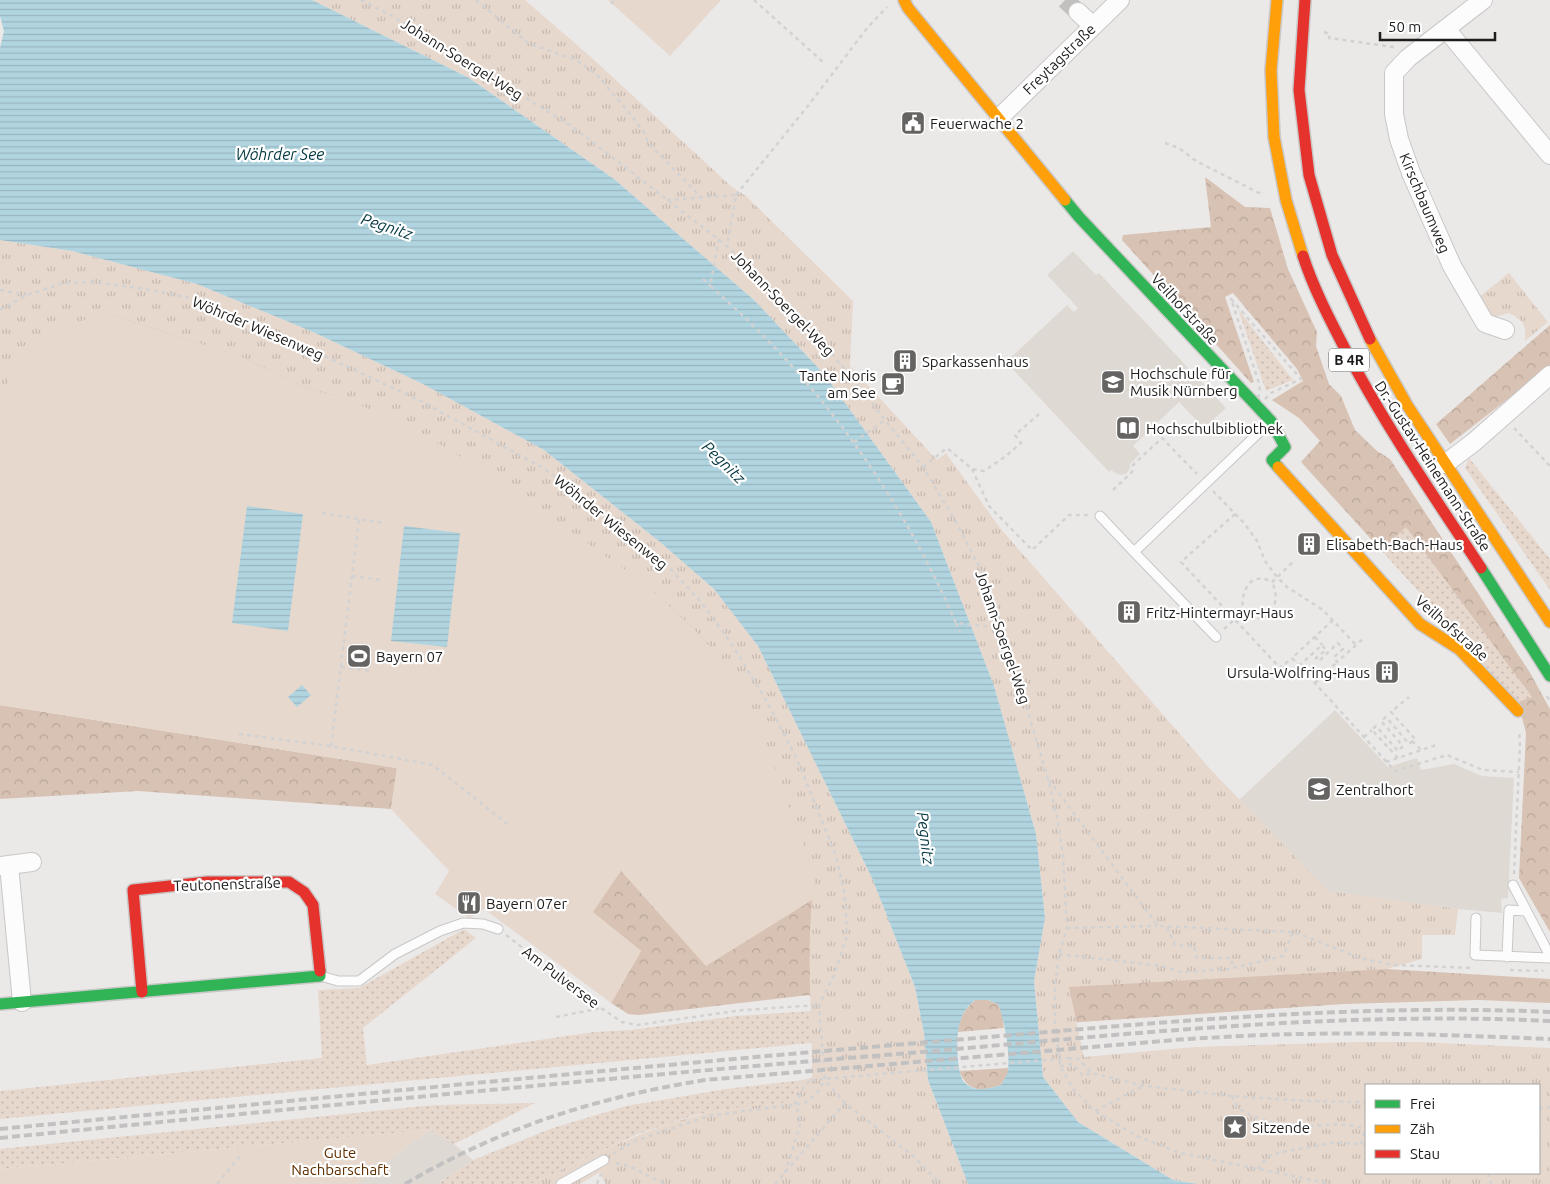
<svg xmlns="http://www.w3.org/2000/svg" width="1550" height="1184" font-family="Ubuntu,sans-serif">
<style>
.built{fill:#dfd9d4}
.grass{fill:url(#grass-dots)}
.forest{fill:url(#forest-crowns)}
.park{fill:url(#park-tufts);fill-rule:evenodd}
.garden{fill:#e7d8ce}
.water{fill:url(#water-rules);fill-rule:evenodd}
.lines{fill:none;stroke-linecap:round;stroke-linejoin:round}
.street-tunnel{stroke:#c2c0bf;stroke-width:18;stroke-dasharray:18 9;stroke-linecap:butt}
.lane-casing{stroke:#c9c7c7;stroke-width:11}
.street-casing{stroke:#c9c7c7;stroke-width:20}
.fast-casing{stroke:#c9c7c7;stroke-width:14}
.slow-casing{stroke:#c9c7c7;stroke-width:14}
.jam-casing{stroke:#c9c7c7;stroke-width:14}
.path{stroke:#d3d2d2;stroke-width:2.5;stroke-dasharray:4 4;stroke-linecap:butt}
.lane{stroke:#fcfcfc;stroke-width:9}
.street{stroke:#fcfcfc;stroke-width:18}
.fast{stroke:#30b455;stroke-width:11}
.slow{stroke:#ff9f0a;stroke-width:11}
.jam{stroke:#e5322d;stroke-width:11}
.rail{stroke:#c2c1c1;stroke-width:4;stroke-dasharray:8 4;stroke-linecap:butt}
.path-bridge{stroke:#d3d2d2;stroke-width:2.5;stroke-dasharray:4 4;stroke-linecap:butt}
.labels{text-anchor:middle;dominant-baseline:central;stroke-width:4.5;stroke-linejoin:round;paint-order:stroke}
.shield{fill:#fff;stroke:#626160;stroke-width:1}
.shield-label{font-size:14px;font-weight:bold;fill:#1e1d1c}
.street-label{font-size:15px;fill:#1e1d1c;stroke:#fff}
.poi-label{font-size:15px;fill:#1e1d1c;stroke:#fff;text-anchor:start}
.park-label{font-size:15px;fill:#5f2f00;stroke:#fff}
.water-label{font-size:16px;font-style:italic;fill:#063944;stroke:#fff}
</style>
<defs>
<pattern id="grass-dots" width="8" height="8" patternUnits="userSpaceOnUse" patternTransform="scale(1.25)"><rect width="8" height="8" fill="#e7d8ce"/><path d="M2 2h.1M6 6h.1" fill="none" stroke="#c6b9b0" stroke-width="1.8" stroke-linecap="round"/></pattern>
<pattern id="forest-crowns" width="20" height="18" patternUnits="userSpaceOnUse" patternTransform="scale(1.25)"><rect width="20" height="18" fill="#d8c2b3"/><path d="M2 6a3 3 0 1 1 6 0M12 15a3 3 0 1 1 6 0" fill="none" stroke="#b9a699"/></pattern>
<pattern id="park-tufts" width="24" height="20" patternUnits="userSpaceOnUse" patternTransform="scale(1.25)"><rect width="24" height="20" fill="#e7d8ce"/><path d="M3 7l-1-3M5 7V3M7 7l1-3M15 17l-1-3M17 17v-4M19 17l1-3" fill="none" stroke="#c6b9b0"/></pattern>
<pattern id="water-rules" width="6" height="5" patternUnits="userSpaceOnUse" patternTransform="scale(1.25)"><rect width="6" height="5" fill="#b1d5e0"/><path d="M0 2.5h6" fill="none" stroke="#98b6c0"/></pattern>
</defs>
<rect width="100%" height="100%" fill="#ebe9e8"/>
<path class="built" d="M1073 251 1096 275 1099 273 1226 408 1204 428 1179 402 1133 446 1140 454 1130 464V468L1127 473 1122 475 1117 474 1111 470 1109 472 1006 362 1067 305 1074 312 1078 308 1047 275Z
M1335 710 1388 767 1417 758 1421 770 1454 764 1482 776 1514 778 1508 898 1501 899 1502 913 1458 909 1328 892 1239 800Z
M430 1130 454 1144 473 1160 437 1184H356Z"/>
<path class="grass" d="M1238 309 1293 380 1266 391Z
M1469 458 1550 559V590L1465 468Z
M1406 526 1533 698 1518 702 1381 550Z
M464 929 476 938 363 1028 367 1065 594 1032 631 1030 736 1016 811 1011 812 1043 0 1119V1091L322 1058 318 990 359 988Z
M803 1080 790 1102 721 1110 695 1115 638 1134 531 1184H437L473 1160 550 1129 626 1106 726 1089Z
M535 1103 454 1144 430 1130 0 1169V1149L434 1105Z"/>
<path class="forest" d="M1205 177 1245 207 1270 208 1288 269 1317 332 1316 346 1329 384 1341 396 1355 430 1377 451 1390 459 1529 671 1550 709V932L1519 878 1526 733 1518 702 1532 697 1406 527 1381 550 1301 462 1320 441 1299 418 1272 400 1303 381 1297 369 1233 293 1225 297 1254 382 1251 383 1122 240 1123 235 1211 227Z
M0 240 660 542 872 878 823 1010 809 995 639 1015 628 1014 611 1003 641 951 592 912 621 870 815 876 742 682 22 347 0 405Z
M1550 325V366L1450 444 1436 424Z
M0 705 397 768 391 809 138 791 0 799Z
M1327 957 1387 969 1550 979V1003L1479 1000 1344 1004 1067 1023 1065 958Z
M975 1000H988L998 1004 1002 1014 1004 1028 958 1032C959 1018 965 1009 975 1000Z
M1008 1068V1074L1001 1085C981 1092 968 1092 959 1071Z"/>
<path class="park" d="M312 0H525L592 58 732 187 746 196 853 301 850 366 937 460 946 453 1000 528 1213 772 1328 891 1458 909 1455 935H1422V959L1387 969 1069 987 1084 1057 1195 1047 1353 1042H1420L1550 1048V1184H1198L1173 1180 1078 1122 1043 1077 1034 981 1045 918 1036 834 994 686 931 522 824 374 754 300 614 179 469 78ZM1366 1085H1539V1173H1366Z
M0 240 72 251 197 284 313 332 423 384 544 450 660 542 714 589 758 646 872 878 915 987 924 1033 928 1080 968 1184H605L600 1172 580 1184H531C585 1159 637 1132 695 1116 725 1107 758 1106 790 1102L803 1080 812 1077C812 1010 805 942 815 876L742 682 694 629 644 583 344 397 313 391 240 356 105 313 22 347 0 405Z
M1509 273 1548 322 1525 341C1526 324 1524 321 1509 313L1495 317 1490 315 1479 297Z"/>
<path class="garden" d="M608 0H721L670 56Z
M105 313 240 356 313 391 344 397 447 448 540 510 644 583 694 629 742 682 815 876 812 900 706 966 621 871 593 912 641 951 611 1003 484 909 469 918 435 894 449 871 391 809 397 768 0 705V405L22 347 63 327Z
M430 1130 356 1184H0V1169Z"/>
<path class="water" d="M0 0H312L469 78 614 179 754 300 824 374 931 522 994 686 1036 834 1045 918 1034 981 1043 1077 1078 1122 1173 1180 1198 1184H968L928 1080 924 1033 915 987 872 878 758 646 714 589 660 542 544 450 423 384 313 332 197 284 72 251 0 240V48L4 31 0 16ZM975 1000H988L998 1004C1005 1021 1010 1053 1008 1071 1007 1076 1003 1081 1001 1085 989 1089 974 1093 964 1082 956 1073 956 1033 960 1022 963 1012 967 1007 975 1000Z
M247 506 303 514 288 631 232 623Z
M404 526 460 533 447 647 391 641Z
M302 685 311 695 297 707 288 697Z"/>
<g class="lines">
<path class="street-tunnel" d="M1065 0 1078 12"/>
<defs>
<path id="lane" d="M1100 516 1134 552 1269 423
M1134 552 1216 637
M1513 885 1550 956
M1476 918 1475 955 1550 958
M1507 957 1509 910 1526 911
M321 976 338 981H359L395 954 440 931 463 923 483 924 498 929
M561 1184 604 1160"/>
<path id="street" d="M1483 0 1408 58 1394 73V114L1399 139 1411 173 1452 266 1485 323 1505 330
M1078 12 1093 26
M1446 29 1550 155
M999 118 1120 0
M1445 464 1474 442 1550 375
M9 865 22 1002
M0 866 32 862"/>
<path id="fast" d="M1065 200 1079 217 1271 421 1285 447 1272 460 1278 467
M1481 568 1550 676
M0 1004 320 976V971"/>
<path id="slow" d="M904 0 908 8 1065 200
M1277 0 1271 70 1274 137 1286 200 1303 256
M1370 339 1407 405 1550 622
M1278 467 1420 624 1459 649 1518 711"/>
<path id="jam" d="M1305 0 1299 90 1309 175 1332 255 1370 339
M1303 256C1313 287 1329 318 1344 347 1384 424 1433 495 1481 568
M142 992 133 890 207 882H289L304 892 313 905 320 971"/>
</defs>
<use href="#lane" class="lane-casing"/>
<use href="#street" class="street-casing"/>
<use href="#fast" class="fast-casing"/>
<use href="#slow" class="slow-casing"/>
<use href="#jam" class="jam-casing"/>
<path class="path" d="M361 0 396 18 573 127 727 246 817 335 923 467 956 522 980 568 1003 628 1048 779 1057 817 1063 856 1067 928 1059 954 1055 986V1022L1060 1066 1074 1090 1095 1111 1137 1136 1180 1153 1332 1184
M476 0 528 43 578 61 597 75 635 120 645 134 648 143 702 198
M754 0 823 62
M611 4 615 0
M1324 32 1330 34 1329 38 1394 47V49
M1165 143 1179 148 1196 161 1261 194 1264 193
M736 195 807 107 868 27 887 7
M667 200 736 195 727 246
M719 239 710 286C817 378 900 494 956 623L1003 628
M703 279 710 286
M0 290 26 295
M1231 299 1301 379 1271 393 1257 407 1260 386Z
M0 310 27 295 64 283 94 282 145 289 194 299 288 339 419 400 545 469 662 560 701 602 731 643 766 700 797 759 836 856 845 896 847 935 835 973 819 1005 825 1080 845 1103 913 1156 941 1184
M1152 427 1162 438
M1514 428 1550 466
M854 442 886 419
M923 467 947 448 972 469 984 471 1006 456 1021 443 1015 435 1039 414
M972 469 989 506 1032 550 1069 515H1090
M1113 490 1132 472 1133 465 1162 438 1197 474
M1213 491 1244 523 1257 541 1265 561 1277 577 1287 587 1323 610 1356 645
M322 513 383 523
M1235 514 1181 562 1280 668 1292 658
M352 576 382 580
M1243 612C1267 631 1283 604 1272 582
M1333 620 1292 658 1395 771 1447 755 1483 770 1519 772
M956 623 960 632
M1224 629 1243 612C1240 592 1250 570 1272 582L1293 562
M1315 637 1322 645
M1299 666 1322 645 1326 650 1316 658 1319 661 1338 643 1343 649 1334 657 1337 662 1363 639
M341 667 370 671
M1315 683 1337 662
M1547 696 1550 702
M239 734 331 746 433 765 507 824
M1364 737 1372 730
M1412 741 1421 750
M331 746 359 519
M1398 758 1372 730 1376 726 1398 751 1403 746 1381 721 1386 717 1409 744 1415 739 1391 712 1409 697
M1386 762 1439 744
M1049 780 1158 926 1294 932 1360 958 1393 965 1474 968
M1514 874 1520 744 1519 730
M1167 927 1175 945 1194 946 1197 958H1231L1233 967
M1067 928 1157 926
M506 935 601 1008 622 1022 637 1025 743 1010 819 1005
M1059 954 1162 966 1181 972 1229 969 1283 956 1293 932
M1510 970 1542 971 1543 970
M556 1017 601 1008
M1068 1058 1079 1059 1091 1073 1145 1086 1232 1096 1309 1101 1366 1102
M1060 1066 1072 1064 1083 1076 1091 1073
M1232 1096C1234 1099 1235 1104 1237 1106 1250 1120 1286 1126 1304 1126 1323 1126 1349 1121 1366 1130
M1539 1109 1550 1107
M1095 1111 1143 1086
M1361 1144 1365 1129
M613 1154 635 1141 708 1116 805 1103 817 1093 825 1080
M616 1163 629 1166 665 1184
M1258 1169 1268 1156 1283 1152 1332 1143 1366 1144
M785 1173 801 1122 795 1103 806 1084 811 1080
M1488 1173 1491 1184
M217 1184 240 1156
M597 1184 601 1174
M775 1184 845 1103"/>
<use href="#lane" class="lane"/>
<use href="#street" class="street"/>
<use href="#fast" class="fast"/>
<use href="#slow" class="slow"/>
<use href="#jam" class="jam"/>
<path class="rail" d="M0 1129C314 1099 627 1067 942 1041 1144 1024 1347 1003 1550 1012
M0 1138C311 1107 622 1076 934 1051 1138 1033 1344 1011 1550 1021
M405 1184C503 1127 594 1098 705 1080L1186 1039C1226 1037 1267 1034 1307 1034 1388 1032 1469 1036 1550 1039"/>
<path class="path-bridge" d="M811 1080 1068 1058"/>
</g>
<defs>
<symbol id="civic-square" viewBox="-11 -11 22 22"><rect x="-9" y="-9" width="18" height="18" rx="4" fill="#666463" stroke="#fff"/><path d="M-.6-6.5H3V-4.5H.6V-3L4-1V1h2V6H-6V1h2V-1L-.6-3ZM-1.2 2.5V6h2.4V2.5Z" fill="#fff"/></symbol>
<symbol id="building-square" viewBox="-11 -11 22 22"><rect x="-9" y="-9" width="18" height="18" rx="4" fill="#666463" stroke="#fff"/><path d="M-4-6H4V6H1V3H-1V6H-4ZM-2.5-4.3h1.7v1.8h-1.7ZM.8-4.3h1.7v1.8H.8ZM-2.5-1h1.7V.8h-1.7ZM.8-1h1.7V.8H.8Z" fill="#fff"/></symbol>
<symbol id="university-square" viewBox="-11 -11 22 22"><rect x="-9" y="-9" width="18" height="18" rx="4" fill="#666463" stroke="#fff"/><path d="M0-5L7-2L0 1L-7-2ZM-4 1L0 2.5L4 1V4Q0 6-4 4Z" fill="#fff"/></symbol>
<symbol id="cafe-square" viewBox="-11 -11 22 22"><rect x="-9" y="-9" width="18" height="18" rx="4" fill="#666463" stroke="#fff"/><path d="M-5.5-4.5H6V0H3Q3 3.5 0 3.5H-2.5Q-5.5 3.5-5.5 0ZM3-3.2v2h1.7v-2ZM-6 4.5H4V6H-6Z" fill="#fff"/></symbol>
<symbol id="library-square" viewBox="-11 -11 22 22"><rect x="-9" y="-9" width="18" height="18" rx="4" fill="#666463" stroke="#fff"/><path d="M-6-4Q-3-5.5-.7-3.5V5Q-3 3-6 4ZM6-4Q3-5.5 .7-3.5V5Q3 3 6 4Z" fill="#fff"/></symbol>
<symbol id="stadium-square" viewBox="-11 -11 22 22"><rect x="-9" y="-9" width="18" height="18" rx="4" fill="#666463" stroke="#fff"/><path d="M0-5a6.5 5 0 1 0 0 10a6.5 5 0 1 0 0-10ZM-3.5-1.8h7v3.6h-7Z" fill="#fff"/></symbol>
<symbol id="school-square" viewBox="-11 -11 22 22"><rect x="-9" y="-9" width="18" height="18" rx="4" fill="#666463" stroke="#fff"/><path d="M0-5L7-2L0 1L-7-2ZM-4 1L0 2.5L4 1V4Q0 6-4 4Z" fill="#fff"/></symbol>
<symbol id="restaurant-square" viewBox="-11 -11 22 22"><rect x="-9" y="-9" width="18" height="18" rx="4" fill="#666463" stroke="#fff"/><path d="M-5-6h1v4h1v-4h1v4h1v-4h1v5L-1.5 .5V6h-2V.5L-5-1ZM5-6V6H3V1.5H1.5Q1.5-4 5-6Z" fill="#fff"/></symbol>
<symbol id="sight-square" viewBox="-11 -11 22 22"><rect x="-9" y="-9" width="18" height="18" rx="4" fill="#666463" stroke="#fff"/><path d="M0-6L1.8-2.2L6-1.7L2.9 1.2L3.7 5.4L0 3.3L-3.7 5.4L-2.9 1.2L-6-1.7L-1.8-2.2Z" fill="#fff"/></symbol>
</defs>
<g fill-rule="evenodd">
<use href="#civic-square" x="899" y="109" width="28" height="28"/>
<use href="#building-square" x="891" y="347" width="28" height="28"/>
<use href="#university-square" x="1099" y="368" width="28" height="28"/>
<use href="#cafe-square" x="879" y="370" width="28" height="28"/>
<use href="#library-square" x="1114" y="414" width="28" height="28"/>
<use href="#building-square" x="1295" y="530" width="28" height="28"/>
<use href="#building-square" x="1115" y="598" width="28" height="28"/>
<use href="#stadium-square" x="345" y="642" width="28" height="28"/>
<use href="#building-square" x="1373" y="658" width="28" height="28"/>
<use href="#school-square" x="1305" y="775" width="28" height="28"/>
<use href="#restaurant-square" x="455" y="889" width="28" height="28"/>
<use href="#sight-square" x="1221" y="1113" width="28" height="28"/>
</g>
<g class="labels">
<rect class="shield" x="1329" y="348.5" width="40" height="23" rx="4"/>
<g class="shield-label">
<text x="1349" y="360">B 4R</text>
</g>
<g class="street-label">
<text transform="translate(462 59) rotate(32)">Johann-Soergel-Weg</text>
<text transform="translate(1059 59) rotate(-44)">Freytagstraße</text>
<text transform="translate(1425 203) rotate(67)">Kirschbaumweg</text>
<text transform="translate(783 303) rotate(46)">Johann-Soergel-Weg</text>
<text transform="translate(1185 309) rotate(47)">Veilhofstraße</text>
<text transform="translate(258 328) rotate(23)">Wöhrder Wiesenweg</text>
<text transform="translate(1433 466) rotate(57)">Dr.-Gustav-Heinemann-Straße</text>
<text transform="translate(611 522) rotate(39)">Wöhrder Wiesenweg</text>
<text transform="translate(1452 628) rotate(41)">Veilhofstraße</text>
<text transform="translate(1003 637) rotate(71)">Johann-Soergel-Weg</text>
<text transform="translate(227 884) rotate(-2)">Teutonenstraße</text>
<text transform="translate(561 977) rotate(37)">Am Pulversee</text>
</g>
<g class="poi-label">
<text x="930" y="123">Feuerwache 2</text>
<text x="922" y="361">Sparkassenhaus</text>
<text x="1130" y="373">Hochschule für<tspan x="1130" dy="17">Musik Nürnberg</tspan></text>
<text x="876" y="375" text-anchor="end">Tante Noris<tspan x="876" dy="17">am See</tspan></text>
<text x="1146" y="428">Hochschulbibliothek</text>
<text x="1326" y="544">Elisabeth-Bach-Haus</text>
<text x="1146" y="612">Fritz-Hintermayr-Haus</text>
<text x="376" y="656">Bayern 07</text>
<text x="1370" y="672" text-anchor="end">Ursula-Wolfring-Haus</text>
<text x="1336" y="789">Zentralhort</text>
<text x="486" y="903">Bayern 07er</text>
<text x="1252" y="1127">Sitzende</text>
</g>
<g class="park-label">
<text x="340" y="1152">Gute<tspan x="340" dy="17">Nachbarschaft</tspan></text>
</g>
<g class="water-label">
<text x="280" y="154">Wöhrder See</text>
<text transform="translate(387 226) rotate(18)">Pegnitz</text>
<text transform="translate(724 462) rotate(44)">Pegnitz</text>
<text transform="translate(926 838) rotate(83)">Pegnitz</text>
</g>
</g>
<rect x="1365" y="1084" width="175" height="90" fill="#ffffff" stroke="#a5a5a4"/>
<rect x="1375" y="1100" width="25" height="8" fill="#30b455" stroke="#a5a5a4"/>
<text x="1410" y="1109" font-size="15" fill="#1e1d1c">Frei</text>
<rect x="1375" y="1125" width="25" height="8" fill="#ff9f0a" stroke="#a5a5a4"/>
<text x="1410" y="1134" font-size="15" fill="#1e1d1c">Zäh</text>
<rect x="1375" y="1150" width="25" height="8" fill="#e5322d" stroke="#a5a5a4"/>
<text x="1410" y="1159" font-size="15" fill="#1e1d1c">Stau</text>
<path d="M1380 32v8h115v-8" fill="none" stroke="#1e1d1c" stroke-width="2.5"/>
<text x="1388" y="32" font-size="15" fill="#1e1d1c" stroke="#ffffff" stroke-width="4" paint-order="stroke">50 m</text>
</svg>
